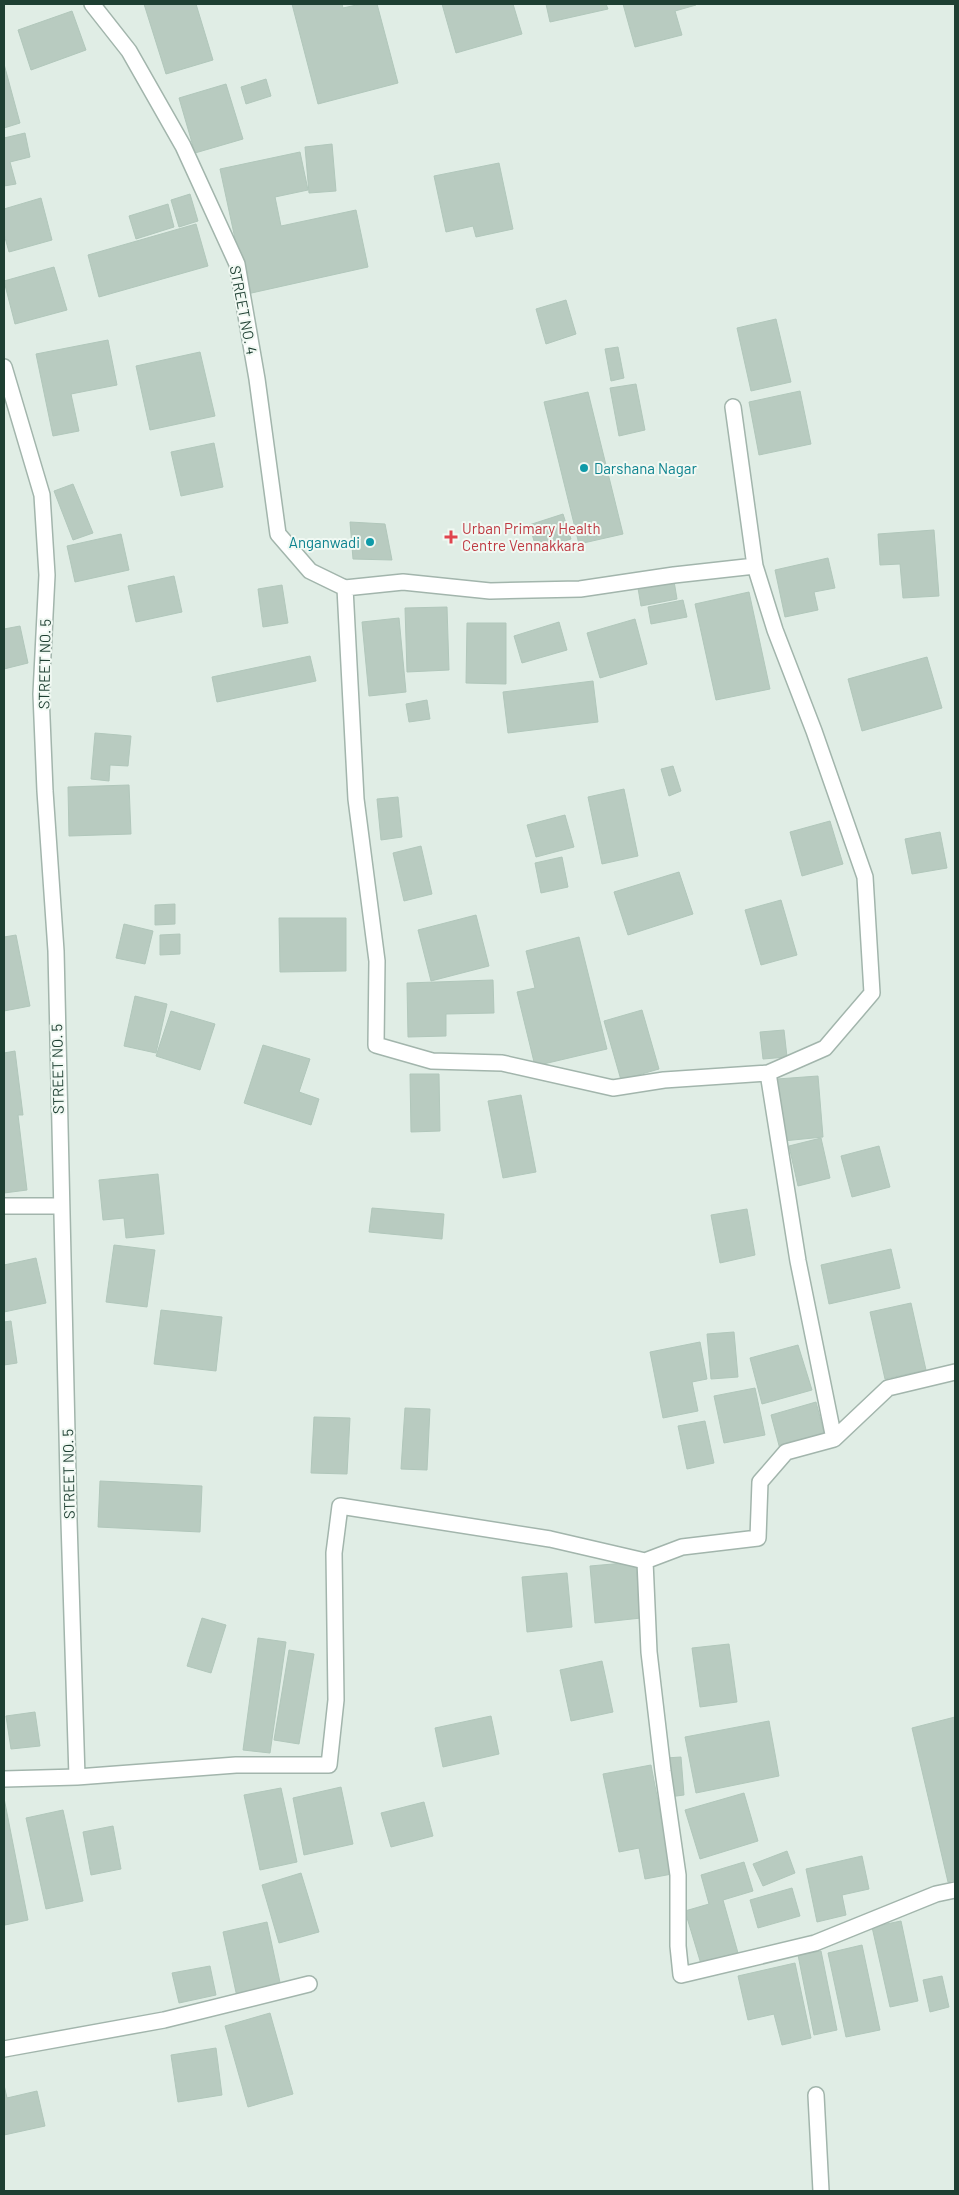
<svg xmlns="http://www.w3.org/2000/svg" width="959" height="2195" font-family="Barlow,sans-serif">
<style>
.building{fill:#b8cbc0;stroke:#b1c7bb}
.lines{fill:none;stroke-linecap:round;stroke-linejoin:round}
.minor-casing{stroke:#a2b5ac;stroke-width:18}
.minor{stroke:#fff;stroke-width:15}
.culture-dot{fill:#0f9aa8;stroke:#f1f9f3;stroke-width:2}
.health-dot{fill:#e0444e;stroke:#f1f9f3;stroke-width:2}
.labels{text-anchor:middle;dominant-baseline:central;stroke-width:4;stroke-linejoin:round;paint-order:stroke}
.street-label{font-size:15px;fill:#1e3f32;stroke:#f1f9f3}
.culture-label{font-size:15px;fill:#0d838f;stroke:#f1f9f3;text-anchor:start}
.health-label{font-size:15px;fill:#be3a42;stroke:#f1f9f3;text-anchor:start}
</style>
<rect width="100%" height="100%" fill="#e0ede5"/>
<path class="building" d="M144 4H196L213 60 166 74Z
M292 4H342L343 8 361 4H377L398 83 318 104Z
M442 4H513L522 34 456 53Z
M546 4H606L608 9 550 22Z
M623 4H696V5L675 11 682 35 635 47Z
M72 11 86 50 31 70 18 30Z
M4 64 20 123 4 128Z
M266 79 271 96 246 104 241 87Z
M226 84 243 139 195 153 179 98Z
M25 133 30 157 10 162 16 184 4 186V138Z
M332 144 336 191 309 193 305 147Z
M300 152 308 190 275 197 281 226 356 210 368 267 247 294 220 169Z
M499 163 513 229 476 237 473 226 446 232 434 176Z
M190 194 198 221 179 227 171 200Z
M41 198 52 240 9 252 4 234V209Z
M168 204 174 227 136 239 129 216Z
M196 224 208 266 99 297 88 255Z
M54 267 67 310 15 324 4 281Z
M566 300 576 334 546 344 536 309Z
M776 319 791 382 751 391 737 328Z
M108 340 117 385 71 394 79 431 53 436 36 354Z
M618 347 624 378 611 381 605 349Z
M200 352 215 416 150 430 136 366Z
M636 384 645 430 619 436 610 388Z
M800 391 811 444 759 455 749 402Z
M588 392 623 534 579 544 544 402Z
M214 443 223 487 181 496 171 452Z
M73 484 93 533 73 540 54 491Z
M563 514 571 539 537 550 529 525Z
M350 522 385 524 392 560 353 559Z
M934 530 939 596 903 598 900 564 880 565 878 534Z
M121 534 129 570 75 582 67 546Z
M828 558 835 588 814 592 818 610 785 617 775 570Z
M174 576 182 612 136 622 128 586Z
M674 581 677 599 641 606 638 588Z
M282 585 288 623 263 627 258 589Z
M749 592 770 689 716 700 695 604Z
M683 600 687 617 651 624 648 607Z
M447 607 449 670 407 672 405 608Z
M399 618 406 692 369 696 362 622Z
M635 619 647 664 600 678 587 633Z
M559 622 567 650 522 663 514 636Z
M467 623H506V684L466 683Z
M20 626 28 663 4 669V629Z
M310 656 316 681 217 702 212 677Z
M927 657 942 708 862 731 848 679Z
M593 681 598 722 508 733 503 692Z
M427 700 430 719 409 722 406 704Z
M95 733 131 736 128 766 110 765 109 781 91 779Z
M673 766 681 791 669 796 661 769Z
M129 785 131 834 69 836 68 787Z
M624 789 638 856 602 864 588 797Z
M398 797 402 837 381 840 377 799Z
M565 815 574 847 536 857 527 825Z
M830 821 843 864 802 876 790 832Z
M940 832 947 868 912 874 905 839Z
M421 846 432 894 404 901 393 853Z
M562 857 568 887 541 893 535 863Z
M679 872 693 914 628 935 614 892Z
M781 900 797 955 761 965 745 910Z
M175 904V924L155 925V905Z
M476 915 489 966 431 981 418 930Z
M279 918H346V971L280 972Z
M124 924 153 931 145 964 116 958Z
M180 934V954L160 955V935Z
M16 935 30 1006 4 1011V937Z
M579 937 607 1049 535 1066 517 992 535 988 526 951Z
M493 980 494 1013 446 1014V1036L408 1037 407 983Z
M135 996 167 1004 156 1053 124 1046Z
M642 1010 659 1069 621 1080 604 1021Z
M171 1011 215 1024 200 1070 156 1056Z
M784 1030 787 1057 763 1059 760 1032Z
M263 1045 310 1059 299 1092 319 1099 311 1125 244 1103Z
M15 1051 23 1115H18L27 1190 4 1193V1053Z
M410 1074H439L440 1131 411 1132Z
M818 1076 823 1137 783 1141 777 1079Z
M521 1095 536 1172 503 1178 488 1101Z
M821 1138 830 1178 798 1186 789 1146Z
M879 1146 890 1187 852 1197 841 1156Z
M158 1174 164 1234 126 1238 124 1218 103 1220 99 1180Z
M372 1208 444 1214 442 1239 369 1232Z
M747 1209 755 1255 720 1263 711 1215Z
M114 1245 155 1250 147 1307 106 1302Z
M891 1249 900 1288 829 1304 821 1265Z
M36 1258 46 1303 4 1312V1265Z
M911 1303 926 1370 885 1379 870 1312Z
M161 1310 222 1317 216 1371 154 1364Z
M11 1321 17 1363 4 1365V1322Z
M734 1332 738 1377 711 1379 707 1334Z
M700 1342 707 1379 692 1382 698 1411 663 1418 650 1352Z
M798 1345 812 1390 762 1404 750 1358Z
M755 1388 765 1435 724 1443 714 1396Z
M816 1402 826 1440 781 1453 771 1415Z
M405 1408 430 1409 427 1470 401 1469Z
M314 1417 350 1418 347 1474 311 1473Z
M705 1421 714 1463 687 1469 678 1426Z
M100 1481 202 1486 200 1532 98 1527Z
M636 1562 641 1618 595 1623 590 1566Z
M567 1573 572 1627 527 1632 522 1577Z
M202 1618 226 1625 211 1673 187 1666Z
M258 1638 286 1642 270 1753 243 1750Z
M729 1644 737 1702 700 1707 692 1648Z
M289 1650 314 1654 299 1744 274 1740Z
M602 1661 613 1712 571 1721 560 1670Z
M35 1712 40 1746 11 1749 6 1716Z
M491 1716 499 1754 443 1767 435 1728Z
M955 1717V1880L948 1882 912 1728Z
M769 1721 779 1776 696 1793 685 1737Z
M681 1757 684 1795 669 1797 666 1758Z
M651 1765 672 1874 645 1879 639 1848 619 1852 603 1774Z
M341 1787 353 1844 304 1855 293 1798Z
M281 1788 297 1862 260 1870 244 1795Z
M744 1793 758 1841 700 1859 685 1810Z
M4 1798 28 1920 5 1925 4 1918Z
M424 1802 433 1836 391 1847 381 1813Z
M63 1810 83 1901 46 1909 26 1818Z
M113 1826 121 1869 91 1875 83 1832Z
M787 1851 795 1873 763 1886 753 1864Z
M862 1856 869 1889 842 1895 846 1915 817 1922 806 1869Z
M744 1862 753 1891 723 1900 738 1953 701 1964 685 1911 709 1904 701 1875Z
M301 1873 319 1932 279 1943 262 1885Z
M792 1888 800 1916 758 1928 750 1900Z
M901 1921 918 2001 890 2007 872 1927Z
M267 1922 281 1987 237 1997 223 1932Z
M862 1945 880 2030 846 2037 828 1953Z
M821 1951 837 2030 814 2035 798 1955Z
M795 1963 811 2038 782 2045 774 2014 748 2020 738 1976Z
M210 1966 216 1995 179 2003 172 1973Z
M942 1976 949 2007 930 2012 923 1980Z
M270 2013 293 2094 248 2107 225 2026Z
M216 2048 222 2095 178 2102 171 2055Z
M4 2085 7 2098 37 2091 45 2126 4 2135Z"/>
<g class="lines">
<defs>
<path id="minor" d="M92 4 129 51 183 146 237 264 257 379 278 534 310 571 345 588
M4 367 42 495 47 575 41 694 45 791 56 951 69 1521 77 1777
M733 407 755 566
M755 566 775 630 814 731 865 877 872 993 825 1048 768 1073 664 1080 613 1088 502 1063 432 1061 376 1045 377 961 356 799 345 588 403 582 490 591 580 589 674 575Z
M4 1206H61
M834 1439 888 1388 955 1372
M645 1561 682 1547 758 1538 760 1482 786 1452 834 1439 798 1261 768 1073
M4 1779 77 1777 236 1765H329L336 1700 334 1553 340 1506 550 1539 645 1561 649 1652 663 1771 678 1875V1946L681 1975 815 1943 936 1894 955 1890
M4 2049 164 2020 309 1984
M816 2095 821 2191"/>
</defs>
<use href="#minor" class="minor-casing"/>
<use href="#minor" class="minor"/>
</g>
<g class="culture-dot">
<circle cx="584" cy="468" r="5"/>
<circle cx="370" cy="542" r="5"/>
</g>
<path class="health-dot" d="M448.5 529.5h5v5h5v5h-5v5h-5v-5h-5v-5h5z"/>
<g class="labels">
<g class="street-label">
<text transform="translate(244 310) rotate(79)">STREET NO. 4</text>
<text transform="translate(44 664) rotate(-89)">STREET NO. 5</text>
<text transform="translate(57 1069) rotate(-91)">STREET NO. 5</text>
<text transform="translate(68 1474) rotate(-91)">STREET NO. 5</text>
</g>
<g class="culture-label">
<text x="594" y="468">Darshana Nagar</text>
<text x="360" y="542" text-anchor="end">Anganwadi</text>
</g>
<g class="health-label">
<text x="462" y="528">Urban Primary Health<tspan x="462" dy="17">Centre Vennakkara</tspan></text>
</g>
</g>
<rect width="959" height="2195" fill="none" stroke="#1e3f32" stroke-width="10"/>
</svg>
